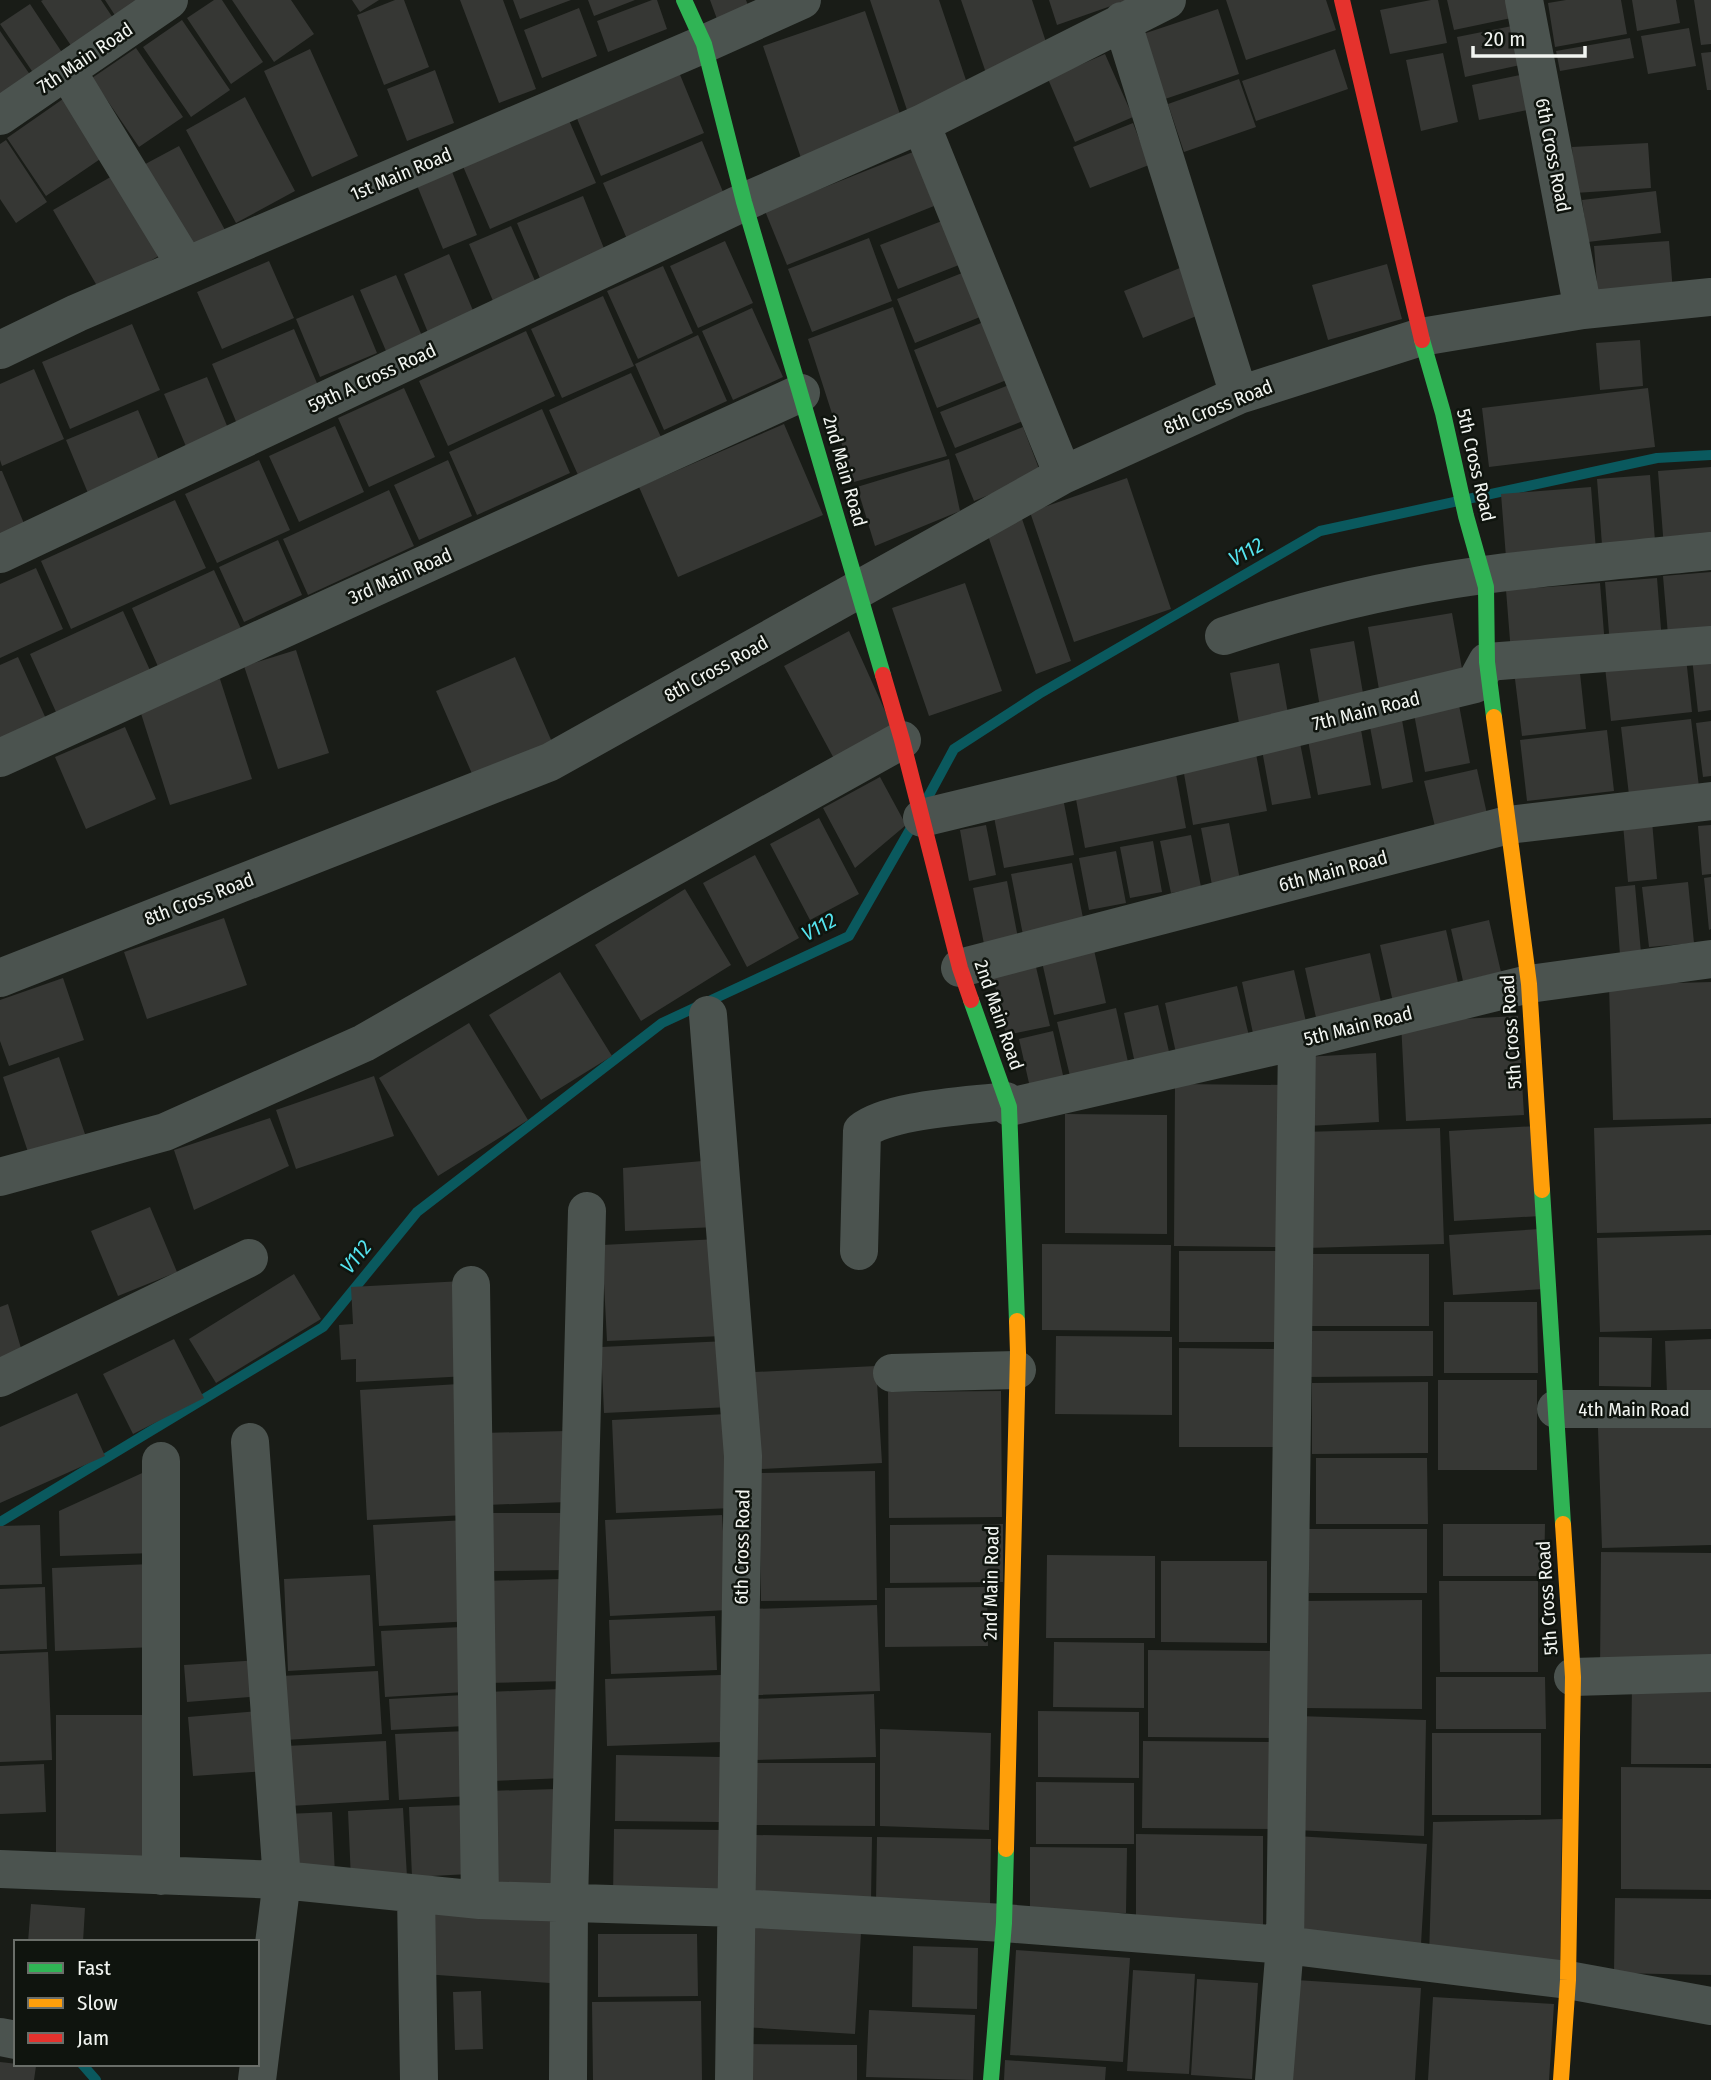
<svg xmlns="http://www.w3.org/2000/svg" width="1711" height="2080" font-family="'Fira Sans Condensed',sans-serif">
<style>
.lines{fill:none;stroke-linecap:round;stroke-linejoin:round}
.stream{stroke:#0a595e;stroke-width:10}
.building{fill:#363734}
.street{stroke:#4b534f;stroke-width:38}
.fast{stroke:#30b455;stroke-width:16}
.slow{stroke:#ff9f0a;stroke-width:16}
.jam{stroke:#e5322d;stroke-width:16}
.labels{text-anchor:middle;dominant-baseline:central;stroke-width:5;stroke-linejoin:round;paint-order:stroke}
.street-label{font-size:19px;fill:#f2f5f1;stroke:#0f140e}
.water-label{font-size:21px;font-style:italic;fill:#55e4ef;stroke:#0f140e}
</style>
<rect width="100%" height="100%" fill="#191c17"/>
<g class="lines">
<path class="stream" d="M928 797 954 749 1039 694 1320 531 1657 458 1711 455
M0 1522 323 1327 417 1212 662 1023 849 936 912 826
M82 2064 96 2080"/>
</g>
<path class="building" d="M43 0H101L117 24 76 53 41 1Z
M105 0H147L118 20Z
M214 0H222L263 62 231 84 187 18Z
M232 0H291L314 34 274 62Z
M352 0H379L360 12Z
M395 0H404L429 67 384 85 357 15Z
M460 0H503L536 89 499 103Z
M513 0H571L520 19Z
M588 0H635L594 16Z
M652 0H657L667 29 608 52 597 21Z
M710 0H746L749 8 717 19Z
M870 0H939L970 92 908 113Z
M961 0H1032L1049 51 986 73Z
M1049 0H1128L1057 25Z
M1226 0H1326L1336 30 1246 60Z
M1431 0H1438L1447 43 1390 54 1380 10Z
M1447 0H1517L1521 16 1454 30Z
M1566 0H1621L1627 34 1555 47 1548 3Z
M1632 0H1676L1680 23 1637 31Z
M1694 0H1711V44L1701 45Z
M30 4 63 54 34 74 0 24Z
M579 8 597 56 542 78 524 30Z
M1218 9 1239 74 1165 99 1143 34Z
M865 11 903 123 801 158 763 46Z
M182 20 230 90 191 117 143 47Z
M1522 24 1530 63 1465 77 1457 37Z
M1689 28 1696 66 1648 74 1641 36Z
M0 31 33 79 0 101Z
M1630 38 1634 58 1560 71 1556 51Z
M136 48 183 117 139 147 92 78Z
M310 49 358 156 312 177 264 71Z
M1335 49 1348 89 1256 121 1242 81Z
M1711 52V90H1707L1701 53Z
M1443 53 1458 122 1421 131 1406 60Z
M1105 54 1133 117 1075 142 1048 79Z
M676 65 704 133 601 176 573 109Z
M435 70 454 123 407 141 387 89Z
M1529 73 1537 108 1479 120 1472 85Z
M1239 79 1256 127 1184 152 1168 104Z
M73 92 112 151 46 196 7 138Z
M245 97 295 191 236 223 186 130Z
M568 118 596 183 490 229 462 164Z
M1133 123 1149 165 1090 188 1073 147Z
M6 140 47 202 16 223 0 199V144Z
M702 141 728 204 630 246 603 183Z
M1648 143 1651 188 1575 193 1572 147Z
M179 146 225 230 183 254 136 169Z
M913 152 934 206 787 265 765 211Z
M449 164 477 235 443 249 414 178Z
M121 171 167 251 100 291 53 210Z
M1656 191 1661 233 1588 242 1582 200Z
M583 196 609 261 544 288 517 223Z
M947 219 964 263 898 289 880 245Z
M511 226 539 290 496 308 469 244Z
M869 238 892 301 812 332 788 269Z
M725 241 753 303 698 328 670 266Z
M1669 241 1673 292 1598 297 1594 246Z
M449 254 477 320 431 340 404 274Z
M269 261 294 318 222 349 197 292Z
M1192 263 1211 310 1143 338 1124 291Z
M1387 264 1402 319 1328 340 1312 285Z
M663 266 693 333 638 359 607 291Z
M967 271 985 315 915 343 897 299Z
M396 275 425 343 389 358 360 290Z
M353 295 377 353 320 377 296 319Z
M603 296 634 366 562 398 531 329Z
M893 307 947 456 854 482 808 339Z
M752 308 783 377 733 400 702 331Z
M986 321 1009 379 937 408 914 350Z
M132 324 160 390 70 429 42 362Z
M294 329 322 395 240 431 212 364Z
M526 331 555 396 448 446 419 381Z
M698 335 727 401 664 430 635 364Z
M1640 340 1643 386 1600 390 1596 343Z
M34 369 64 439 2 466 0 460V384Z
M631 373 661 437 578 475 549 410Z
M207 377 232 438 190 456 164 394Z
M1009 385 1023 421 955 448 940 412Z
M404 388 435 457 369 487 338 418Z
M1648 388 1655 447 1489 467 1482 408Z
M542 409 570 473 477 515 449 452Z
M138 410 162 467 90 498 66 440Z
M784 424 823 515 678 577 639 487Z
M335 426 364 492 299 522 269 456Z
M1023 427 1041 474 974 501 955 454Z
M949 459 960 511 875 546 857 487Z
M259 460 290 530 217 563 185 494Z
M448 460 472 516 419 540 394 485Z
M1711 467V545L1664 548 1658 471Z
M0 471H2L28 533 0 545Z
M1650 475 1656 554 1603 558 1597 479Z
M1127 478 1171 609 1074 642 1030 512Z
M1591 487 1597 563 1507 570 1501 494Z
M389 490 414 546 308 595 283 539Z
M175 500 206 568 71 629 41 561Z
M1021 516 1071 661 1036 674 985 527Z
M278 540 302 595 244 622 219 567Z
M36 568 63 629 0 658V584Z
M214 570 243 633 160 671 132 608Z
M1711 572V632L1668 635 1663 576Z
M1657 578 1662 642 1610 646 1605 582Z
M965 583 1002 691 929 716 892 608Z
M1600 583 1605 646 1511 653 1506 590Z
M123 611 154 679 60 721 30 654Z
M1452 613 1464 680 1380 695 1368 627Z
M849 631 895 733 838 766 784 666Z
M1354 641 1365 705 1321 713 1310 649Z
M296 650 329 753 278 769 244 666Z
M1711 656V710L1698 712 1692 658Z
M18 657 47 721 0 742V665Z
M515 657 552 742 473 776 436 691Z
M1686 658 1692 712 1611 721 1605 667Z
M1279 663 1290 725 1241 734 1230 673Z
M1579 664 1586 729 1522 736 1514 671Z
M220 679 252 779 170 805 138 704Z
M1459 705 1470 763 1425 772 1414 714Z
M1691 719 1699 787 1629 795 1621 727Z
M1402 720 1413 782 1382 789 1370 727Z
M1711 721V776L1703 777 1696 723Z
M125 727 156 799 86 829 55 757Z
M1361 730 1371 785 1318 795 1308 740Z
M1607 730 1614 791 1527 801 1520 740Z
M1300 743 1311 798 1272 805 1262 750Z
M1256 754 1267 811 1193 825 1183 768Z
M1477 769 1489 823 1437 835 1424 781Z
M1176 774 1186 828 1085 848 1075 794Z
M880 777 906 825 855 868 823 808Z
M1063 798 1074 855 1004 868 993 812Z
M819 818 859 894 810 920 770 844Z
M1652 821 1657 879 1628 882 1623 824Z
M1229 823 1240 880 1212 885 1201 828Z
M986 825 996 875 969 881 960 830Z
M1711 825V874L1702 875 1698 826Z
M1191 835 1201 887 1171 893 1160 841Z
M1153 841 1162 892 1130 898 1120 847Z
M1116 851 1126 903 1089 910 1079 858Z
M755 855 799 938 747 967 703 883Z
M1072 863 1084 923 1023 935 1011 874Z
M1711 877V929L1709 930 1704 878Z
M1007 881 1018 938 984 944 973 888Z
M1688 882 1694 943 1649 947 1642 887Z
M1635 885 1641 953 1620 955 1615 887Z
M685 889 731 965 641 1021 595 945Z
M224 918 247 985 147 1019 124 952Z
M1489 920 1501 972 1463 981 1451 929Z
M1446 930 1459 987 1393 1002 1380 945Z
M1094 950 1106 1003 1054 1015 1042 962Z
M1370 953 1382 1007 1317 1022 1305 968Z
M1036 967 1050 1026 1006 1035 993 977Z
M1294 970 1307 1026 1254 1038 1242 982Z
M560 972 612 1056 541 1100 489 1015Z
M63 978 84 1040 9 1066 0 1041V1000Z
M1711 982V1118L1613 1120 1609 985Z
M1237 986 1249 1036 1176 1053 1165 1003Z
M1158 1005 1171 1060 1136 1068 1124 1013Z
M1116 1008 1128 1062 1070 1076 1057 1022Z
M1518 1016 1524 1115 1406 1121 1401 1022Z
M469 1023 528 1120 438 1176 379 1078Z
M1053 1031 1065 1084 1031 1092 1019 1039Z
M1376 1053 1379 1122 1308 1126 1305 1057Z
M59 1057 89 1146 31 1161 3 1077Z
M374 1076 394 1136 296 1169 276 1110Z
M1175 1084 1284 1085 1283 1247 1174 1246Z
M1065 1114 1167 1115V1234L1065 1233Z
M270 1118 289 1166 194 1210 174 1150Z
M1711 1124V1230L1597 1233 1594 1128Z
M1536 1126 1541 1216 1454 1221 1449 1131Z
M1440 1128 1444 1244 1307 1248 1303 1132Z
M714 1160 717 1227 625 1231 623 1168Z
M150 1207 177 1272 118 1296 91 1231Z
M1540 1229 1544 1289 1453 1295 1449 1235Z
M1711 1235V1329L1600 1332 1597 1238Z
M718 1239 722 1336 607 1341 602 1245Z
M1042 1244 1171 1245 1170 1331 1042 1330Z
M1179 1251H1284V1342H1179Z
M1304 1254H1429V1326H1304Z
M294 1274 321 1319 216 1383 189 1339Z
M463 1281 468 1376 356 1382V1359L341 1360 339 1325 353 1324 351 1287Z
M1444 1302H1537L1538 1373H1444Z
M8 1304 23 1355 0 1362V1307Z
M1305 1331H1433V1376L1305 1377Z
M1056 1336 1172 1337V1415L1055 1414Z
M1599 1337 1652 1338 1651 1387 1599 1386Z
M174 1339 204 1398 133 1434 103 1374Z
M1711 1339V1393L1667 1394 1665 1341Z
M727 1341 730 1407 604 1413 601 1347Z
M1179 1348 1280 1349V1447H1179Z
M876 1366 882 1463 761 1469 755 1372Z
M1438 1380H1537V1470H1438Z
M1428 1382V1453L1312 1454V1383Z
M459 1384 466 1515 367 1520 360 1390Z
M1001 1391 1002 1517 889 1518 888 1392Z
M77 1393 105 1456 0 1503V1427Z
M727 1414 732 1508 616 1513 612 1420Z
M1711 1424V1545L1602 1548 1598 1428Z
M566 1431 568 1502 486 1505 483 1433Z
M1316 1458H1427L1428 1524H1316Z
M151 1469 154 1553 60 1556 59 1511Z
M875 1471 877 1600 761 1601 759 1473Z
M491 1513H571V1570L492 1571Z
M722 1515 728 1610 610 1616 605 1520Z
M467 1520 473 1621 379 1626 373 1525Z
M1003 1524V1582L890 1583V1525Z
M1443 1524H1545L1544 1576H1443Z
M40 1525 42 1584 0 1585V1526Z
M1309 1529H1427V1593H1309Z
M1601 1552 1711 1553V1671L1600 1670Z
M1047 1555 1155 1556V1638H1046Z
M1161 1561H1267V1643L1161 1642Z
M152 1564 155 1647 55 1651 52 1568Z
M370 1575 375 1666 288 1671 284 1579Z
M563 1579 566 1681 486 1683 483 1581Z
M1439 1581H1538V1672H1440Z
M45 1587 47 1649 0 1651V1589Z
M987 1587 988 1646 885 1647V1588Z
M1422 1600V1709L1301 1708V1601Z
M877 1605 880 1691 754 1695 751 1609Z
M715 1616 717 1670 611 1674 609 1620Z
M462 1627 465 1692 385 1697 381 1631Z
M1054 1642 1144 1643V1708L1053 1707Z
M1148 1650 1275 1651 1274 1738 1148 1737Z
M48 1652 52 1760 0 1762V1654Z
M258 1660 261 1696 187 1702 184 1665Z
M378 1671 382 1734 285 1740 281 1676Z
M721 1675 723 1742 607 1746 605 1679Z
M1436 1677H1545L1546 1729H1436Z
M1632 1683 1711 1684V1764H1631Z
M561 1689 565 1778 491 1781 487 1692Z
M874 1694 876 1757 756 1760 754 1699Z
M464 1695 465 1726 391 1730 389 1699Z
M260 1711 265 1771 193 1776 188 1717Z
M1038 1711 1139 1712V1778L1038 1777Z
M56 1715H153V1864L56 1865Z
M1297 1716 1426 1720 1424 1836 1295 1830Z
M880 1729 991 1733 989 1830 880 1826Z
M467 1731 471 1796 399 1800 395 1734Z
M1432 1733H1541V1815H1432Z
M386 1741 389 1800 290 1806 286 1746Z
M1143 1741 1273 1742 1272 1829 1142 1828Z
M616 1755 721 1757 720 1822 615 1821Z
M752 1763H875V1826L751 1825Z
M44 1764 46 1812 0 1814V1766Z
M1621 1767 1711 1768V1890L1621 1889Z
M1036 1782 1134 1783V1844H1036Z
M557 1789 559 1886 490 1887 488 1791Z
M467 1805 470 1874 412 1877 409 1807Z
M403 1808 407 1877 351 1880 348 1811Z
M332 1812 335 1875 290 1878 286 1814Z
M1562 1819 1560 1963 1429 1957 1433 1822Z
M614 1829 724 1830 723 1899 613 1897Z
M1136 1834 1263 1836V1925L1136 1924Z
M756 1835 872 1837 871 1901 755 1898Z
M1296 1836 1427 1844 1421 1944 1291 1937Z
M877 1837 991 1839 990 1904 876 1901Z
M1030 1847 1127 1848 1126 1913 1030 1912Z
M1615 1898 1711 1899V1975L1614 1973Z
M31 1904 85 1908 83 1942H28Z
M428 1910 568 1920 564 1984 424 1974Z
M749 1926 861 1933 855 2034 743 2027Z
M598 1934H697L698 1996 598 1997Z
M913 1946 978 1948 977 2009 912 2007Z
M1016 1950 1130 1958 1123 2062 1010 2055Z
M1133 1970 1195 1974 1189 2074 1127 2071Z
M1197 1979 1258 1983 1252 2079 1191 2075Z
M1296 1980 1421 1988 1415 2080H1289Z
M481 1991 483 2049 455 2050 453 1992Z
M1433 1997 1554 2004 1549 2080H1428Z
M701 2001 702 2080H593L592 2002Z
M869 2010 975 2015 973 2080 866 2077Z
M745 2044 857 2045V2080H745Z
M1005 2060 1106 2067 1105 2080H1004Z
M0 2062 36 2066 34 2080H0Z"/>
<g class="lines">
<path class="street" d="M1524 0 1583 310
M1122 21 1239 395
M67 71 186 266
M0 116 169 0
M921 124 1063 475
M0 350 77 313 704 44 802 0
M0 554 744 202 921 124 1167 0
M1224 636C1308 608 1396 587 1483 575 1559 565 1635 559 1711 551
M0 758 801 393
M922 818 1475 684 1487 662 1711 645
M960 968 1508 825 1711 801
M0 978 550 762 1063 475 1239 395 1421 337 1583 310 1711 297
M708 1015 743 1456 734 2080
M1009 1107 1297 1041 1529 984 1711 959
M0 1177 165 1132 364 1043 601 907 902 740
M859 1251 862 1131C889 1109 969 1106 1006 1101
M471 1285 480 1900
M892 1373 1017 1370
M0 1378 249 1258
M1556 1409H1711
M250 1442 282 1880 257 2080
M1573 1677 1711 1673
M0 1869 282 1880 480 1900 738 1908 1004 1923 1285 1945 1568 1980 1711 2006
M161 1876V1461
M416 1894 419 2080
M0 2037 16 2040
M568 2080 569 1903 587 1211
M1274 2080 1285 1945 1297 1041"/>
<path class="fast" d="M684 0 704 44 744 202 883 675
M1422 340 1443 413 1466 516 1486 587 1487 662 1494 717
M971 1000 1009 1107 1017 1321
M1542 1190 1563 1524
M991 2080 1004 1923 1006 1849"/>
<path class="slow" d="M1494 717 1529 984 1542 1190
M1006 1849 1018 1353 1017 1321
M1561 2080 1568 1980 1573 1677 1563 1524"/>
<path class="jam" d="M1342 0 1422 340
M883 675 902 740 960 968 971 1000"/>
</g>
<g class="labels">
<g class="street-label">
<text transform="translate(85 58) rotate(-34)">7th Main Road</text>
<text transform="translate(1553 155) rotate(79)">6th Cross Road</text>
<text transform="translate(401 174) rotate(-23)">1st Main Road</text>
<text transform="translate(372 378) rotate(-25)">59th A Cross Road</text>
<text transform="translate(1218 407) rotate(-22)">8th Cross Road</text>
<text transform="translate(1476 465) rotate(77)">5th Cross Road</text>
<text transform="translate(845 471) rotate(74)">2nd Main Road</text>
<text transform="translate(400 576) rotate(-24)">3rd Main Road</text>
<text transform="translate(716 669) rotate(-29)">8th Cross Road</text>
<text transform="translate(1366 711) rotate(-14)">7th Main Road</text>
<text transform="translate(1333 871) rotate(-15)">6th Main Road</text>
<text transform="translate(199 899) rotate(-21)">8th Cross Road</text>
<text transform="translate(999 1015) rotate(71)">2nd Main Road</text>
<text transform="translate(1358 1026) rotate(-14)">5th Main Road</text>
<text transform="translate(1511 1032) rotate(-94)">5th Cross Road</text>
<text x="1634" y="1409">4th Main Road</text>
<text transform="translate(742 1547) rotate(-89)">6th Cross Road</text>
<text transform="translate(991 1583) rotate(-89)">2nd Main Road</text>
<text transform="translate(1547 1598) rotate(-94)">5th Cross Road</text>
</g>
<g class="water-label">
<text transform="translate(1246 552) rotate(-30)">V112</text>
<text transform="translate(819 927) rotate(-29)">V112</text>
<text transform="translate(356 1257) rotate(-51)">V112</text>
</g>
</g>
<rect x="14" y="1940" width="245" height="126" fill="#0f140e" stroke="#6a6e69" stroke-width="2"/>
<rect x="28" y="1963" width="35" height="10" fill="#30b455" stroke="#6a6e69" stroke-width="2"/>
<text x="77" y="1975" font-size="21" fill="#f2f5f1">Fast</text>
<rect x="28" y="1998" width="35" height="10" fill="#ff9f0a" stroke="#6a6e69" stroke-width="2"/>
<text x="77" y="2010" font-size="21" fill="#f2f5f1">Slow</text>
<rect x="28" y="2033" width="35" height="10" fill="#e5322d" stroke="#6a6e69" stroke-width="2"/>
<text x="77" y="2045" font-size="21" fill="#f2f5f1">Jam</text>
<path d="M1473 46v10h112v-10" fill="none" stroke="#f2f5f1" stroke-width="3.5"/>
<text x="1484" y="46" font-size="21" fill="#f2f5f1" stroke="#0f140e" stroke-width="5" paint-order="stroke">20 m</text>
</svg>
